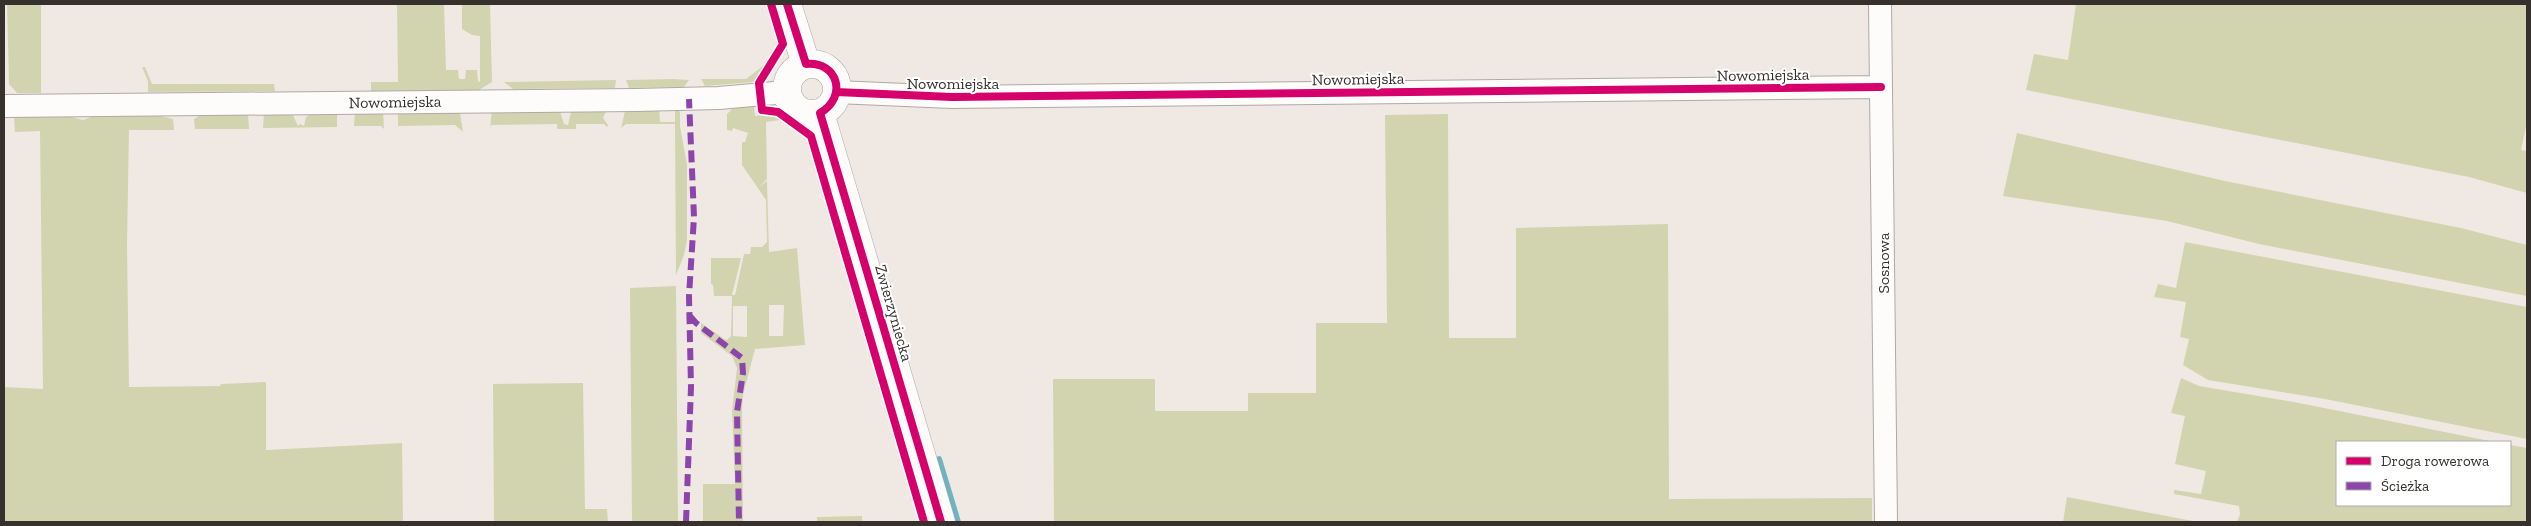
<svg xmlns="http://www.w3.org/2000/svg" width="2531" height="526" font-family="'Zilla Slab',serif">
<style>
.green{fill:#d2d4b0;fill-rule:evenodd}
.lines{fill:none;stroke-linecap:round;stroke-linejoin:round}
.stream{stroke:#6db3c2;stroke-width:6}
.street-casing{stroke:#afa9a5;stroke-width:24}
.secondary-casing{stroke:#afa9a5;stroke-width:29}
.street{stroke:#fdfcfb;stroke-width:22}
.secondary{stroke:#fdfcfb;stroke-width:28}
.quiet{stroke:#8e44ad;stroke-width:6;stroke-dasharray:12 6;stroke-linecap:butt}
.cycleway-casing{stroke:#fff;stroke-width:11}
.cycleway{stroke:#d6006c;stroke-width:8}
.labels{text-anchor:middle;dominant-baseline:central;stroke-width:4;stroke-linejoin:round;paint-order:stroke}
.street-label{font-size:16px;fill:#36312d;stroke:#fff}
</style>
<rect width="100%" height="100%" fill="#f0e9e3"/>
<path class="green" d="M7 4H41V93H17L9 84Z
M397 4H444L446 70H458L459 79H465L466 70H477L478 81 480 82V36L472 35 462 29V4H490L492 82 479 90 371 91V82H398Z
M2076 4H2527V122L2521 150 2527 151V193L2469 177 2026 90 2034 54 2068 60Z
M767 63 754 82 705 86 701 79H746Z
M142 67H145L152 84H274L275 91 148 92V81Z
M673 79 689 80 684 87 629 88 626 80Z
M616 80 615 88 513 89 504 82Z
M754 106 755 116 769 115 780 120 766 122 767 179 759 187 767 181 769 252 797 248 805 345 755 349 743 395 742 410 743 522H703V484H735L732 411 737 368 732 356 701 333V323L724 339 727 340 731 336 732 296H714L713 285 711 284V258H741L732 295H735L744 254H750L751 247H762L767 242 766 200 742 165V142H745L748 133 733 128 732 131 727 130V114L734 107ZM769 305H784L783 336H769ZM733 306H747V337L733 336Z
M626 107H659L660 122H675V107L680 112V126L687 165V240L684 255 676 275 675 124H626L621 128Z
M559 108 564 124 568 125 571 112 606 111 603 118 608 125 607 127 604 124H576V129H557V124L491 125 490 128 492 109Z
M383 110 384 129 381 126H354L355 112Z
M315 112H337V127L263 128 264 113H292L298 126 300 124 304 126 306 117Z
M248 113 249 129H195L194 119 203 114Z
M398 113H460L463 132 455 125 398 126Z
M1448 114 1449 338H1516V228L1668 224 1669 499 1872 498V522H1054L1053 379H1155V411H1248V393H1316V323H1387L1385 115Z
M64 115 83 120 94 116 156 115 173 119 174 130H129L127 245 129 387 220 386 221 384 266 382V450L402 443 403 522H4V387L43 389 40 131 15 132 14 118Z
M2017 133 2225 181 2461 228 2527 245V296L2259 244 2167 221 2003 196Z
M2185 242 2527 307V439L2325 399 2208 380 2183 365 2189 339 2180 337 2186 302 2154 297 2158 284 2176 288Z
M676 286 678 522H632L630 288Z
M2181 378 2199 386 2294 402 2495 442H2337V505H2510V445L2527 448V522H2237L2240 514 2239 506 2174 494V490L2201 494 2206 471 2175 464 2185 416 2171 413Z
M583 383 585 509H607L608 522H494L493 384Z
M2067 497 2198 522H2063Z
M862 516V522H817V517Z"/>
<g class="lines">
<path class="stream" d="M939 459 958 522"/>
<defs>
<path id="street" d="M1880 4 1886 522
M836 92 952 97 1881 87
M4 106 636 100 719 98 786 92"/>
<path id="secondary" d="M787 4 806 64
M787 89a25 25 0 1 1 50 0a25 25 0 1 1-50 0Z
M820 113 941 522"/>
</defs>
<use href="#street" class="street-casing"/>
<use href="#secondary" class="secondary-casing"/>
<use href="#street" class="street"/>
<use href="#secondary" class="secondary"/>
<path class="quiet" d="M690 316 696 323 742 358 743 373 737 412 739 522
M686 522 691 387 689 296 694 217 689 99"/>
<defs>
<path id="cycleway" d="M771 4 783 44 759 83 762 110 778 112 811 136 924 522
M787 4 806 64C838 61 848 97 820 113L941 522
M836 92 952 97 1881 87"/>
</defs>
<use href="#cycleway" class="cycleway-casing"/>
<use href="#cycleway" class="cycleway"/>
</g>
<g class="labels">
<g class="street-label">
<text transform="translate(1763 75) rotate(-1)">Nowomiejska</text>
<text transform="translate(1358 79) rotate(-1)">Nowomiejska</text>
<text x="953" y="83">Nowomiejska</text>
<text transform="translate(395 102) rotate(-1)">Nowomiejska</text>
<text transform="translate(1883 263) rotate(-90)">Sosnowa</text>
<text transform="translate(894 313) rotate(74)">Zwierzyniecka</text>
</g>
</g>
<rect width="2531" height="526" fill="none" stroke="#36312d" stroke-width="10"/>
<rect x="2336" y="441" width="175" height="65" fill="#ffffff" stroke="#afadab"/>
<rect x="2346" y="457" width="25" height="8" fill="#d6006c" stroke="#afadab"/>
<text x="2381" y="466" font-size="15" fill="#36312d">Droga rowerowa</text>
<rect x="2346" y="482" width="25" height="8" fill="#8e44ad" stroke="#afadab"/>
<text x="2381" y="491" font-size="15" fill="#36312d">Ścieżka</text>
</svg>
